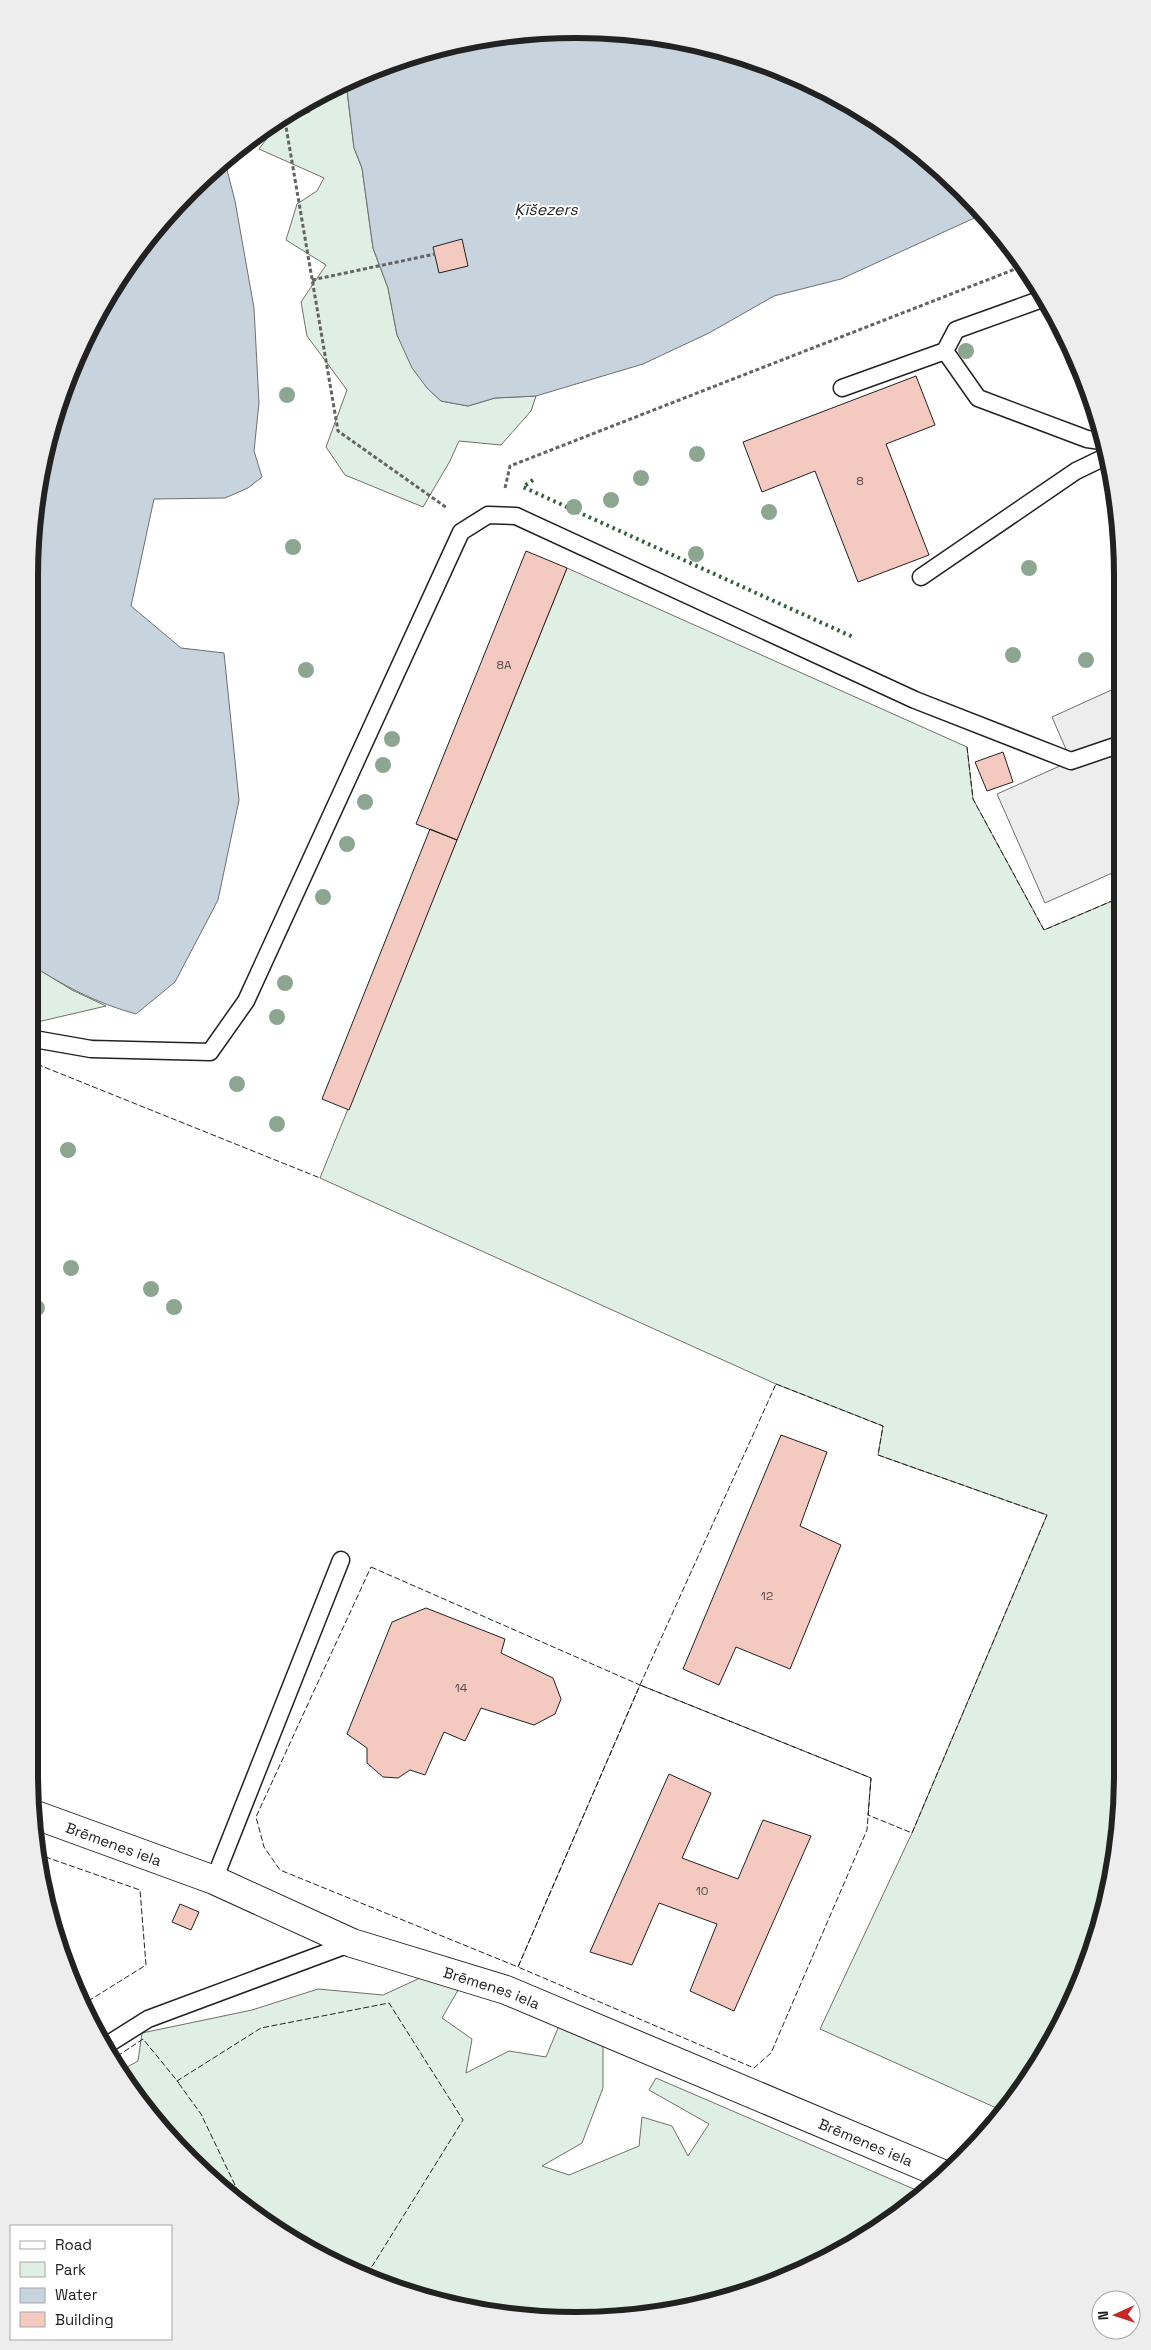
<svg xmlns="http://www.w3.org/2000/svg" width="1151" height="2350" font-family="'Space Grotesk',sans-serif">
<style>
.green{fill:#e0efe3;stroke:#6f6f6f}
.parking{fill:#ededed;stroke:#6f6f6f}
.water{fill:#c7d3dd;stroke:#6f6f6f}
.building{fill:#f3c9c0;stroke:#222}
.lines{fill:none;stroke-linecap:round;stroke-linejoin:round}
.service-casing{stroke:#222;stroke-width:19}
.minor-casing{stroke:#222;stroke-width:30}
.path{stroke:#646464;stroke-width:3;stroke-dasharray:4 2.5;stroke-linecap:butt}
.service{stroke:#fff;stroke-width:16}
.minor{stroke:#fff;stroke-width:28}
.hedge{stroke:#2f5e38;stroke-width:4;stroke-dasharray:2.5 4;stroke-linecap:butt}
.fence{stroke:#222;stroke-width:1;stroke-dasharray:6 2.5;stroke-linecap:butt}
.tree{fill:#8da692}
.labels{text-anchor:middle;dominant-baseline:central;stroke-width:4;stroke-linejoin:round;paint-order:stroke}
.number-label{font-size:12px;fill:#564c4a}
.street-label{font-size:15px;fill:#222;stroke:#fff}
.water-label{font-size:16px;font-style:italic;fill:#222;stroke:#fff}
.rim{fill:none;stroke:#222;stroke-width:6}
</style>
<rect width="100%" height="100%" fill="#fff"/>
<path class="green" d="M346 82 354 148 362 168 373 248 388 288 397 335 427 388 441 401 468 406 495 398 536 396 531 411 501 445 459 441 450 461 423 507 345 475 326 447 347 390 307 336 301 302 326 265 286 240 297 204 317 191 324 178 259 149 278 124 310 112 295 107Z
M567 568 967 747 973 799 1044 930 1119 898 1121 1810 1104 1916 1066 2016 1030 2078 1003 2111 820 2029 912 1833 1047 1515 878 1455 883 1426 776 1384 320 1178Z
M30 964 72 990 106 1006 29 1024Z
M420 1978 461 1985 442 2018 472 2039 466 2073 509 2051 546 2057 561 2021 603 2041V2088L582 2143 542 2166 569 2175 639 2146 642 2117 672 2126 688 2156 709 2124 649 2090 656 2078 923 2193 879 2229 817 2265 717 2303 647 2317 540 2320 469 2311 367 2280 302 2248 227 2194 226 2191 215 2185 142 2108 118 2072 138 2061 142 2033 252 2010 318 1989 383 1995Z"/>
<path class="parking" d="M1118 687 1119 870 1045 903 997 794 1071 761 1052 717Z"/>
<path class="water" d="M611 30 717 47 817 85 909 142 981 215 841 279 774 296 709 333 643 364 536 396 495 398 468 406 441 401 427 388 412 368 397 335 388 288 373 248 362 168 354 148 346 82 399 58 504 33Z
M224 158 235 201 254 308 259 403 254 451 262 477 248 488 225 498 154 499 131 606 181 648 224 653 239 800 218 900 175 982 136 1014C96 1003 64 986 30 964V540L47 434 85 334 142 243 215 165Z"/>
<path class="building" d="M462 239 468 266 439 273 433 247Z
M916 376 935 425 886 444 929 555 858 582 815 471 762 492 743 442Z
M526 551 567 568 457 840 416 824Z
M1003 752 1013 782 987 791 975 762Z
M430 829 457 840 349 1110 322 1099Z
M781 1435 827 1452 800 1526 841 1545 790 1669 736 1647 719 1685 683 1669Z
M426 1608 505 1639 501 1653 553 1678 561 1699 555 1714 534 1725 481 1708 465 1741 444 1732 425 1775 410 1770 398 1778 383 1777 367 1763V1748L347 1734 392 1622Z
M669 1774 711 1793 682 1858 738 1879 763 1820 811 1836 734 2011 690 1991 717 1924 659 1903 632 1965 590 1952Z
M180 1904 199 1912 191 1930 172 1922Z"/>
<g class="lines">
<defs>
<path id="service" d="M945 351 978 398 1087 439 1101 441
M842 388 945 351 956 330 1042 299
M921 577 1076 471 1105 457
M29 1043 34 1039 91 1049 210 1052 246 1001 461 532 488 515 516 516 915 700 1071 761 1118 745
M214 1880 341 1560
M102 2048 148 2019 352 1943"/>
<g id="minor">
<path id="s1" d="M33 1814 214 1880 352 1943 506 1990 945 2175"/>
</g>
</defs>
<use href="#service" class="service-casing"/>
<use href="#minor" class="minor-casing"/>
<path class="path" d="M284 115 338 431 447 508
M312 280 435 254
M505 488 510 466 1023 266"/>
<use href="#service" class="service"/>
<use href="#minor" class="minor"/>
<path class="hedge" d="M533 480 523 487 853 637"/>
<path class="fence" d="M967 747 973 799 1044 930 1119 898
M29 1061 320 1178
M776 1384 883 1426 878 1455 1047 1515 912 1833 868 1815 871 1778 640 1685Z
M371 1567 640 1685 518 1967 280 1870 264 1847 256 1817Z
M640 1685 871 1778 867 1830 771 2053 754 2068 518 1967Z
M37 1854 140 1890 146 1965 82 2005
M110 2061 143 2039 179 2083
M246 2208 201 2114 177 2081 261 2028 389 2003 463 2120 373 2265 360 2276"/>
</g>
<g class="tree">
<circle cx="966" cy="351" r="8"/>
<circle cx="287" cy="395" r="8"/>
<circle cx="697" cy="454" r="8"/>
<circle cx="641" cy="478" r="8"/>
<circle cx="611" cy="500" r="8"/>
<circle cx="574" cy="507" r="8"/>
<circle cx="769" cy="512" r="8"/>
<circle cx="293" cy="547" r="8"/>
<circle cx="696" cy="554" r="8"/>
<circle cx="1029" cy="568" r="8"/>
<circle cx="1013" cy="655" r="8"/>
<circle cx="1086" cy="660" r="8"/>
<circle cx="306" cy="670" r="8"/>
<circle cx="392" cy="739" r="8"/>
<circle cx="383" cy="765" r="8"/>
<circle cx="365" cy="802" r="8"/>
<circle cx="347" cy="844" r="8"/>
<circle cx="323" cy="897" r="8"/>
<circle cx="285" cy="983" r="8"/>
<circle cx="277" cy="1017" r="8"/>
<circle cx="237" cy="1084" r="8"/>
<circle cx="277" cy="1124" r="8"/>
<circle cx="68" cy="1150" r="8"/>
<circle cx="71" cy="1268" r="8"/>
<circle cx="151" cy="1289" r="8"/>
<circle cx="174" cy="1307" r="8"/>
<circle cx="37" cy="1308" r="8"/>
</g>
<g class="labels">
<g class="number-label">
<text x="860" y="481">8</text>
<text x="504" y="665">8A</text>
<text x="767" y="1596">12</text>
<text x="461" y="1688">14</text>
<text x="702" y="1891">10</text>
</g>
<g class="street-label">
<text stroke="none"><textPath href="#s1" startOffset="86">Brēmenes iela</textPath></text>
<text stroke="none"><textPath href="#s1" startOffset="491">Brēmenes iela</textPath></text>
<text stroke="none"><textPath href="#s1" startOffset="896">Brēmenes iela</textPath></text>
</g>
<g class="water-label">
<text x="546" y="209">Ķīšezers</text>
</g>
</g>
<path d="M0 0H1151V2350H0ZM576 38H576A538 538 0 0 1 1114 576V1774A538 538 0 0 1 576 2312H576A538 538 0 0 1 38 1774V576A538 538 0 0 1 576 38Z" fill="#ededed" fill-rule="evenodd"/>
<path class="rim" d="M576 38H576A538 538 0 0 1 1114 576V1774A538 538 0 0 1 576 2312H576A538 538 0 0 1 38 1774V576A538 538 0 0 1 576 38Z"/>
<rect x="10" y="2225" width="162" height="115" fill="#ffffff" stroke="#a7a7a7"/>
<rect x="20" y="2241" width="25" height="8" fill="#ffffff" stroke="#a7a7a7"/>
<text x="55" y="2250" font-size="15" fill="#222222">Road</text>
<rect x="20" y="2262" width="25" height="15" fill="#e0efe3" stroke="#a7a7a7"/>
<text x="55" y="2275" font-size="15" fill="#222222">Park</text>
<rect x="20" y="2288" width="25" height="15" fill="#c7d3dd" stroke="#a7a7a7"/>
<text x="55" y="2300" font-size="15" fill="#222222">Water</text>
<rect x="20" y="2312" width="25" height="15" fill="#f3c9c0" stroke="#a7a7a7"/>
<text x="55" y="2325" font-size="15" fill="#222222">Building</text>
<g transform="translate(1116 2315) rotate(267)"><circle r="24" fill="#ffffff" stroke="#a7a7a7"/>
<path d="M0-4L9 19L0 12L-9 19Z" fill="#c62828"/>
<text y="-8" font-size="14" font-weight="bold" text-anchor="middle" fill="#222222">N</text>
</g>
</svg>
